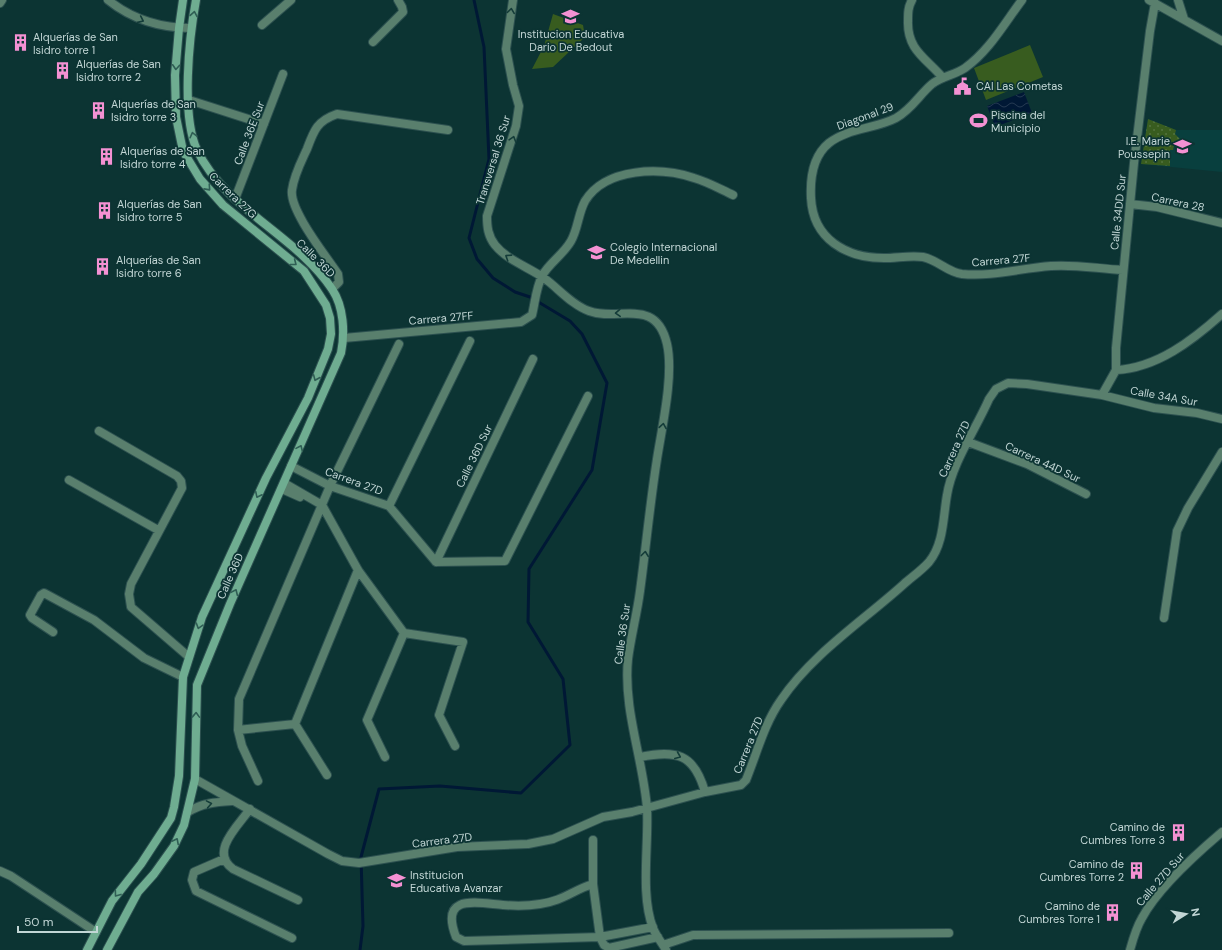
<svg xmlns="http://www.w3.org/2000/svg" width="1222" height="950" font-family="'DM Sans',sans-serif">
<style>
.built{fill:#083f3e}
.grass{fill:url(#grass-dots)}
.green{fill:#385c1f}
.water{fill:url(#water-waves)}
.lines{fill:none;stroke-linecap:round;stroke-linejoin:round}
.stream{stroke:#001835;stroke-width:3}
.minor-casing{stroke:#2d5150;stroke-width:10}
.tertiary-casing{stroke:#2d5150;stroke-width:10}
.secondary-casing{stroke:#2d5150;stroke-width:10}
.minor{stroke:#597f6d;stroke-width:8}
.tertiary{stroke:#597f6d;stroke-width:8}
.secondary{stroke:#6fad91;stroke-width:8}
.oneway{stroke:#143c39}
.oneway2{stroke:#2f5e54}
.labels{text-anchor:middle;dominant-baseline:central;stroke-width:3.5;stroke-linejoin:round;paint-order:stroke}
.poi-label{font-size:11px;fill:#c2d6d5;stroke:#0c3433;text-anchor:start}
.street-label{font-size:11px;fill:#c2d6d5;stroke:#0c3433}
</style>
<defs>
<pattern id="grass-dots" width="8" height="8" patternUnits="userSpaceOnUse"><rect width="8" height="8" fill="#385c1f"/><path d="M2 2h.1M6 6h.1" fill="none" stroke="#53733f" stroke-width="1.8" stroke-linecap="round"/></pattern>
<pattern id="water-waves" width="16" height="10" patternUnits="userSpaceOnUse"><rect width="16" height="10" fill="#001835"/><path d="M0 5q4-4 8 0t8 0" fill="none" stroke="#243951"/></pattern>
</defs>
<rect width="100%" height="100%" fill="#0c3433"/>
<path class="built" d="M1148 119 1176 130H1222V172L1141 164Z"/>
<path class="grass" d="M1148 119 1176 130 1175 134 1180 139V142H1175L1173 150H1170V166L1141 164Z"/>
<path class="green" d="M553 14 583 25 585 37 553 67 532 69 544 46Z
M1030 45 1043 77 986 100 974 68Z"/>
<path class="water" d="M1024 92 1032 113 995 127 987 106Z"/>
<g class="lines">
<path class="stream" d="M360 950 363 926 361 857 379 789 440 786 521 793 570 745 563 679 528 622 529 569 592 470 607 383 582 334 570 321 530 297 515 292 493 278 477 259 469 238 489 159 484 47 474 0"/>
<defs>
<path id="minor" d="M108 0C133 20 160 28 191 28
M513 0 506 49 513 85 519 106 516 126 487 216C487 227 488 236 495 245 507 260 528 267 544 278 558 288 572 305 589 311 618 322 656 296 667 344 674 375 662 427 657 459 650 503 646 547 640 591 637 614 631 636 628 659 623 709 643 759 647 808 649 844 640 895 653 928 656 936 662 943 666 950
M912 0C908 7 908 13 908 21 907 50 926 58 943 78
M1022 0C1004 24 989 51 965 68 955 75 942 76 932 84 919 95 912 109 896 118 875 129 848 128 829 143 813 156 810 179 811 198 813 239 846 258 884 258 897 258 911 255 923 257 938 260 947 272 962 274 992 277 1021 268 1051 266 1075 264 1099 269 1123 270
M1149 0 1222 41
M1178 0 1184 19
M0 3 2 0
M262 25 291 0
M373 42 403 12 402 7 398 0
M189 100 264 124
M235 199 283 74
M1130 204 1157 207 1222 223
M332 289 339 282 338 274C326 256 289 210 292 190 294 175 301 162 307 149 314 130 317 121 337 114L448 130
M344 338 521 322 532 315C535 303 536 288 542 276 549 263 563 255 571 241 578 229 578 214 585 201 606 167 661 167 694 178 708 182 720 189 733 195
M1116 370C1157 368 1193 340 1222 314
M1102 395 1116 370V348L1134 163 1150 31 1155 3
M99 431 177 476 181 481 182 488 131 584 129 594 131 607 189 657
M968 442 1027 464 1086 494
M291 466 330 486 389 506 436 562 505 561 588 396
M69 480 158 530
M284 483 322 505 358 570 404 633 463 642 439 715 455 746
M282 489 300 497
M389 506 470 341
M436 562 533 359
M1164 618 1177 531 1188 508 1222 452
M53 632 32 618 30 615 41 595 44 593 94 620 144 658 183 677
M295 724 327 775
M238 730 295 724 358 570
M385 757 367 720 404 633
M640 757C676 750 694 753 705 792
M195 779 328 854 342 861 359 863 457 847 528 844 553 839 603 817 632 812 705 792 741 785 746 780C757 753 764 724 781 700 812 654 863 621 904 584 912 577 922 570 929 562 944 544 943 517 947 495 952 463 976 429 989 399L996 389 1008 383 1027 384 1102 395 1154 408 1197 413 1222 419
M258 781 242 746 238 730 239 699 330 486 399 344
M250 809C238 826 209 852 233 869L298 900
M188 812C202 803 216 802 232 801
M593 840V884L600 937 604 945 609 948 658 937
M224 859 194 872 192 880 196 891 292 938
M0 871 11 876 96 932
M593 884C573 890 563 901 540 904 528 906 515 906 503 905 477 903 439 893 456 937L464 941 600 937 653 927
M663 945 693 935 949 933"/>
<path id="tertiary" d="M1130 950C1133 939 1136 928 1142 918 1158 888 1196 854 1222 832"/>
<path id="secondary" d="M87 950 112 901 141 864 171 818 174 807 179 776 183 677 202 617 266 478 308 398 328 349 331 334 330 318 326 305 304 271 223 205 200 179 183 151 176 117 175 75 179 28 183 0
M107 950 138 892 154 874 174 846 184 825 195 779 197 685 230 604 341 353C345 333 344 307 332 289 296 235 226 210 197 150 181 115 189 38 196 0"/>
</defs>
<use href="#minor" class="minor-casing"/>
<use href="#tertiary" class="tertiary-casing"/>
<use href="#secondary" class="secondary-casing"/>
<use href="#minor" class="minor"/>
<use href="#tertiary" class="tertiary"/>
<use href="#secondary" class="secondary"/>
</g>
<defs><path id="oneway-chevron" d="M-2-3.5L2.5 0L-2 3.5" fill="none" stroke-width="1.6" stroke-linecap="round" stroke-linejoin="round"/></defs>
<g class="oneway">
<use href="#oneway-chevron" transform="translate(511 11) rotate(-82)"/>
<use href="#oneway-chevron" transform="translate(141 20) rotate(24)"/>
<use href="#oneway-chevron" transform="translate(513 139) rotate(-73)"/>
<use href="#oneway-chevron" transform="translate(508 257) rotate(-147)"/>
<use href="#oneway-chevron" transform="translate(618 313) rotate(177)"/>
<use href="#oneway-chevron" transform="translate(663 426) rotate(-81)"/>
<use href="#oneway-chevron" transform="translate(645 554) rotate(-83)"/>
<use href="#oneway-chevron" transform="translate(678 756) rotate(23)"/>
<use href="#oneway-chevron" transform="translate(209 804) rotate(-10)"/>
</g>
<g class="oneway2">
<use href="#oneway-chevron" transform="translate(194 14) rotate(-80)"/>
<use href="#oneway-chevron" transform="translate(176 67) rotate(94)"/>
<use href="#oneway-chevron" transform="translate(193 135) rotate(-104)"/>
<use href="#oneway-chevron" transform="translate(208 188) rotate(48)"/>
<use href="#oneway-chevron" transform="translate(294 263) rotate(38)"/>
<use href="#oneway-chevron" transform="translate(316 378) rotate(113)"/>
<use href="#oneway-chevron" transform="translate(300 448) rotate(-66)"/>
<use href="#oneway-chevron" transform="translate(258 495) rotate(116)"/>
<use href="#oneway-chevron" transform="translate(235 592) rotate(-66)"/>
<use href="#oneway-chevron" transform="translate(199 626) rotate(107)"/>
<use href="#oneway-chevron" transform="translate(196 715) rotate(-88)"/>
<use href="#oneway-chevron" transform="translate(176 841) rotate(-63)"/>
<use href="#oneway-chevron" transform="translate(117 894) rotate(126)"/>
</g>
<defs>
<symbol id="school-bare" viewBox="-9 -9 18 18"><path d="M0-5L7-2L0 1L-7-2ZM-4 1L0 2.5L4 1V4Q0 6-4 4Z" fill="#f491d3" stroke="#0c3433" stroke-width="2.5" paint-order="stroke"/></symbol>
<symbol id="building-bare" viewBox="-9 -9 18 18"><path d="M-4-6H4V6H1V3H-1V6H-4ZM-2.5-4.3h1.7v1.8h-1.7ZM.8-4.3h1.7v1.8H.8ZM-2.5-1h1.7V.8h-1.7ZM.8-1h1.7V.8H.8Z" fill="#f491d3" stroke="#0c3433" stroke-width="2.5" paint-order="stroke"/></symbol>
<symbol id="civic-bare" viewBox="-9 -9 18 18"><path d="M-.6-6.5H3V-4.5H.6V-3L4-1V1h2V6H-6V1h2V-1L-.6-3ZM-1.2 2.5V6h2.4V2.5Z" fill="#f491d3" stroke="#0c3433" stroke-width="2.5" paint-order="stroke"/></symbol>
<symbol id="stadium-bare" viewBox="-9 -9 18 18"><path d="M0-5a6.5 5 0 1 0 0 10a6.5 5 0 1 0 0-10ZM-3.5-1.8h7v3.6h-7Z" fill="#f491d3" stroke="#0c3433" stroke-width="2.5" paint-order="stroke"/></symbol>
</defs>
<g fill-rule="evenodd">
<use href="#school-bare" x="558" y="4" width="25" height="25"/>
<use href="#building-bare" x="8" y="30" width="25" height="25"/>
<use href="#building-bare" x="50" y="58" width="25" height="25"/>
<use href="#civic-bare" x="950" y="74" width="25" height="25"/>
<use href="#building-bare" x="86" y="98" width="25" height="25"/>
<use href="#stadium-bare" x="966" y="108" width="25" height="25"/>
<use href="#school-bare" x="1170" y="134" width="25" height="25"/>
<use href="#building-bare" x="94" y="144" width="25" height="25"/>
<use href="#building-bare" x="92" y="198" width="25" height="25"/>
<use href="#school-bare" x="584" y="240" width="25" height="25"/>
<use href="#building-bare" x="90" y="254" width="25" height="25"/>
<use href="#building-bare" x="1166" y="820" width="25" height="25"/>
<use href="#building-bare" x="1124" y="858" width="25" height="25"/>
<use href="#school-bare" x="384" y="868" width="25" height="25"/>
<use href="#building-bare" x="1100" y="900" width="25" height="25"/>
</g>
<g class="labels">
<g class="poi-label">
<text x="571" y="34" text-anchor="middle">Institucion Educativa<tspan x="571" dy="13">Dario De Bedout</tspan></text>
<text x="33" y="37">Alquerías de San<tspan x="33" dy="13">Isidro torre 1</tspan></text>
<text x="76" y="64">Alquerías de San<tspan x="76" dy="13">Isidro torre 2</tspan></text>
<text x="976" y="86">CAI Las Cometas</text>
<text x="111" y="104">Alquerías de San<tspan x="111" dy="13">Isidro torre 3</tspan></text>
<text x="991" y="115">Piscina del<tspan x="991" dy="13">Municipio</tspan></text>
<text x="1170" y="141" text-anchor="end">I.E. Marie<tspan x="1170" dy="13">Poussepin</tspan></text>
<text x="120" y="151">Alquerías de San<tspan x="120" dy="13">Isidro torre 4</tspan></text>
<text x="117" y="204">Alquerías de San<tspan x="117" dy="13">Isidro torre 5</tspan></text>
<text x="610" y="247">Colegio Internacional<tspan x="610" dy="13">De Medellin</tspan></text>
<text x="116" y="260">Alquerías de San<tspan x="116" dy="13">Isidro torre 6</tspan></text>
<text x="1165" y="827" text-anchor="end">Camino de<tspan x="1165" dy="13">Cumbres Torre 3</tspan></text>
<text x="1124" y="864" text-anchor="end">Camino de<tspan x="1124" dy="13">Cumbres Torre 2</tspan></text>
<text x="410" y="875">Institucion<tspan x="410" dy="13">Educativa Avanzar</tspan></text>
<text x="1100" y="906" text-anchor="end">Camino de<tspan x="1100" dy="13">Cumbres Torre 1</tspan></text>
</g>
<g class="street-label">
<text transform="translate(865 116) rotate(-20)">Diagonal 29</text>
<text transform="translate(249 133) rotate(-69)">Calle 36E Sur</text>
<text transform="translate(493 160) rotate(-73)">Transversal 36 Sur</text>
<text transform="translate(233 195) rotate(44)">Carrera 27G</text>
<text transform="translate(1178 202) rotate(12)">Carrera 28</text>
<text transform="translate(1118 212) rotate(-84)">Calle 34DD Sur</text>
<text transform="translate(316 258) rotate(45)">Calle 36D</text>
<text transform="translate(1001 260) rotate(-5)">Carrera 27F</text>
<text transform="translate(441 318) rotate(-5)">Carrera 27FF</text>
<text transform="translate(1164 396) rotate(10)">Calle 34A Sur</text>
<text transform="translate(954 449) rotate(-66)">Carrera 27D</text>
<text transform="translate(474 456) rotate(-64)">Calle 36D Sur</text>
<text transform="translate(1043 462) rotate(25)">Carrera 44D Sur</text>
<text transform="translate(354 481) rotate(20)">Carrera 27D</text>
<text transform="translate(230 576) rotate(-66)">Calle 36D</text>
<text transform="translate(622 634) rotate(-82)">Calle 36 Sur</text>
<text transform="translate(748 745) rotate(-68)">Carrera 27D</text>
<text transform="translate(442 840) rotate(-7)">Carrera 27D</text>
<text transform="translate(1160 879) rotate(-49)">Calle 27D Sur</text>
</g>
</g>
<g transform="translate(1186 914) rotate(79)" stroke="#0c3433" stroke-width="3" paint-order="stroke">
<path d="M0-3L7 15L0 10L-7 15Z" fill="#c2d6d5"/>
<text y="-6" font-size="11" font-weight="bold" text-anchor="middle" fill="#c2d6d5">N</text>
</g>
<path d="M18 926v6h79v-6" fill="none" stroke="#c2d6d5" stroke-width="2"/>
<text x="24" y="926" font-size="12" fill="#c2d6d5" stroke="#0c3433" stroke-width="3" paint-order="stroke">50 m</text>
</svg>
